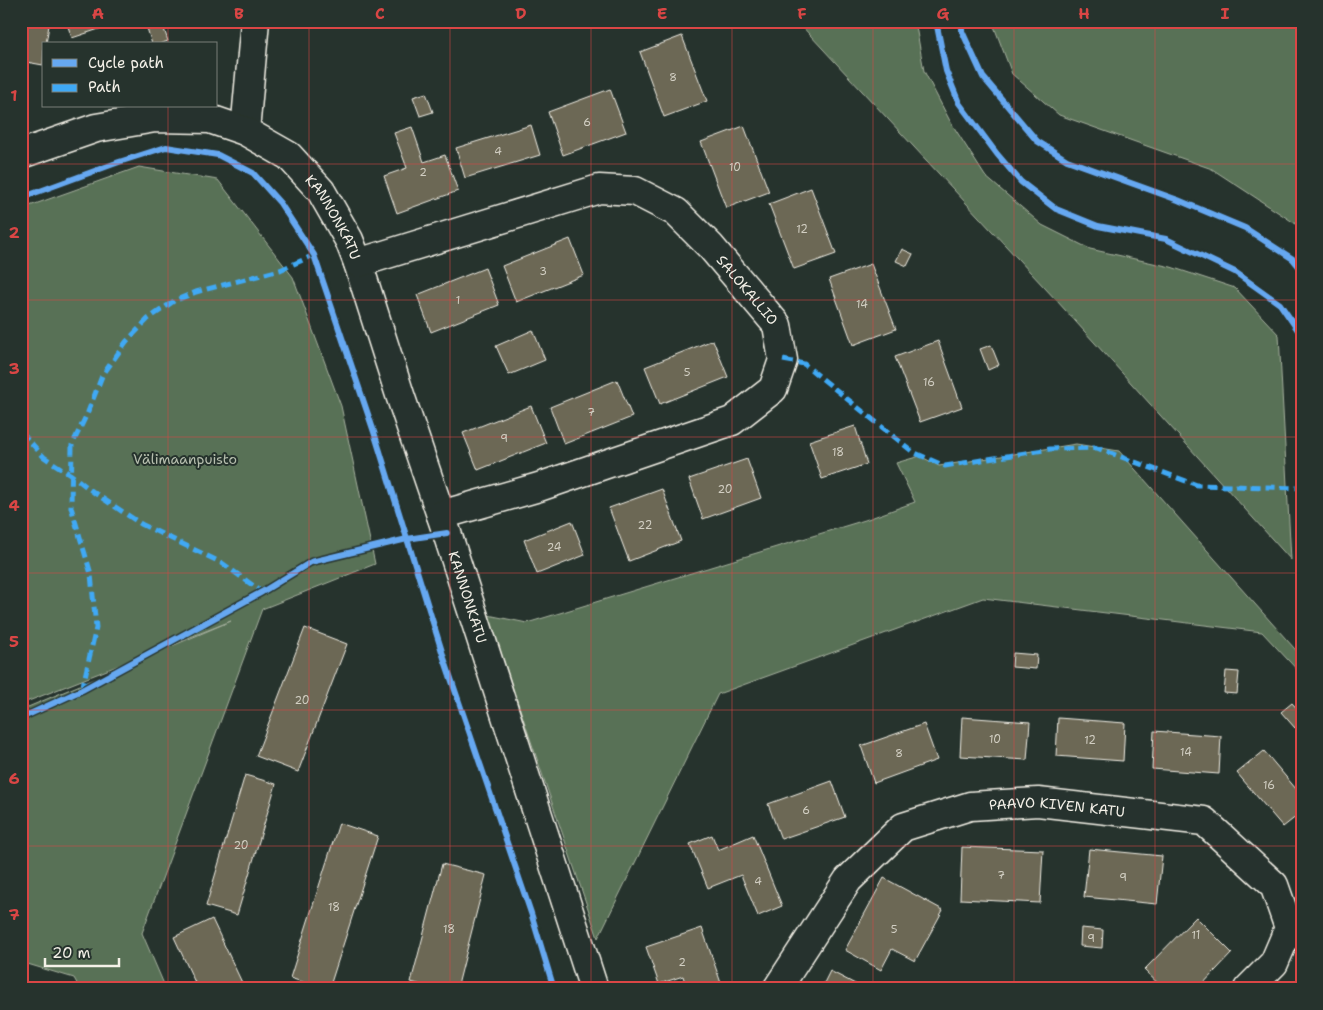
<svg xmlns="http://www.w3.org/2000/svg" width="1323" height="1010" font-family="'Shantell Sans',sans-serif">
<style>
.green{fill:#597156;stroke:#a6b19f}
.building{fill:#6c6855;stroke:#f4f1e8}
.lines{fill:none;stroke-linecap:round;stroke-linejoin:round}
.minor-casing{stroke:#f4f1e8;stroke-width:31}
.minor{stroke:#26332d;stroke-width:28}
.quiet{stroke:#3fa9f5;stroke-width:5;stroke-dasharray:10 5;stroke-linecap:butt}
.cycleway-casing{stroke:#26332d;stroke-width:9}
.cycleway{stroke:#66a8f1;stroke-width:6}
.grid{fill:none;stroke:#da4645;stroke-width:1;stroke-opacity:0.55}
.labels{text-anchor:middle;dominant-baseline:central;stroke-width:4;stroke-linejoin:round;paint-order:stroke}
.number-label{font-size:11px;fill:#d2cfc3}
.street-label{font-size:14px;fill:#f4f1e8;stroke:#26332d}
.park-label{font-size:14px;fill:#b6beae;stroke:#26332d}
.neatline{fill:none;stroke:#da4645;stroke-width:2}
.grid-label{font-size:16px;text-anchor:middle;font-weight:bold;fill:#da4645}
</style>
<rect width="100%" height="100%" fill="#26332d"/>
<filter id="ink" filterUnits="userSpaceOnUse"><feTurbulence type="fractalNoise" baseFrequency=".02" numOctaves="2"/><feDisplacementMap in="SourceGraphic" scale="10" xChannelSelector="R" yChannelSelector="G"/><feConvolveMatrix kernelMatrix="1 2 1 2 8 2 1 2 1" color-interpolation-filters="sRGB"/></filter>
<g filter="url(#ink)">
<path class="green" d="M797 21H915L924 71 950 121 985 176 1042 225 1090 249 1171 267 1235 288 1279 335 1291 560 1057 301Z
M992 21H1302V228L1212 169 1059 115 1012 74Z
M139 167 218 180 293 277 341 406 375 564 262 609 142 933 166 989H80L74 978 21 962V710L231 621 21 704V209Z
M1076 444 1119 451 1302 657V675L1262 632 983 598 718 694 598 938 488 615 527 623 865 520 915 502 896 463 920 456 939 466Z"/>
<path class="building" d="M21 21 49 25 46 44H44L43 65 21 61Z
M66 21H123L72 38Z
M162 23 168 41 159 44H152L147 28Z
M682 36 707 101 664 117 640 52Z
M610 89 626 132 563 155 548 112Z
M426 93 433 112 420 116 413 97Z
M531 125 540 155 465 178 456 148Z
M744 126 769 192 726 208 701 142Z
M412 127 424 162 445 155 458 191 397 213 384 176 407 168 394 133Z
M811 188 836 254 794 269 769 204Z
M570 239 584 275 516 302 502 266Z
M902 249 913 254 907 266 896 261Z
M871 264 896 329 853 345 829 279Z
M485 268 499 305 431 332 417 295Z
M533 330 545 360 509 375 496 346Z
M713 340 728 377 660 404 645 367Z
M938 341 962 407 920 422 895 357Z
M991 345 999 365 988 370 980 349Z
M617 380 632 417 564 444 550 407Z
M531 406 546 443 478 470 463 433Z
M855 426 867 464 822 479 809 441Z
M747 459 761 498 703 519 689 479Z
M662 489 681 541 629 561 609 508Z
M572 521 585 555 537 574 524 540Z
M305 628 347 644 298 772 256 756Z
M1013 653 1037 655 1036 669 1012 667Z
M1226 671 1239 672 1237 694 1224 693Z
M1292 703 1302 714V722L1295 728 1281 712Z
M962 717 1030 722 1027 760 960 756Z
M1058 718 1125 723 1123 761 1056 756Z
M924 724 937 760 874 783 861 746Z
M1154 731 1221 736 1219 774 1152 769Z
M1264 751 1302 796V812L1283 827 1237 773Z
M245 775 276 784 237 915 206 906Z
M832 781 845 817 781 839 768 804Z
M339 823 378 836 329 989H324L290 978Z
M712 835 718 850 753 835 782 906 758 916 741 875 708 888 690 844Z
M962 847 1043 850 1040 903 960 899Z
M1089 849 1162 856 1157 904 1084 897Z
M442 864 486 875 457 989H436L411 982Z
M884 878 943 910 915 961 892 949 881 970 845 950Z
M1196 917 1232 953 1198 989H1164L1144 970Z
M212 919 245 989H198L174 937Z
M702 928 723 989H687L683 976 659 984 646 947Z
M1081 928 1103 930 1102 948 1080 946Z
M830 971 861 987V989H821Z"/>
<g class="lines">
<defs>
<g id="minor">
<path d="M245 131 255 21"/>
<path id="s1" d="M21 154 96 128 155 118 210 119 245 131 289 156 321 191 349 240 358 263 400 395 447 533 594 989"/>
<path id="s2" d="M358 263 599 189 635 191 676 212 711 247 777 325 783 360 773 389 732 421 539 487 441 515"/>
<path id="s3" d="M777 989 848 880 903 827 970 806 1038 802 1204 821 1274 885 1289 928 1274 963 1248 989"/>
</g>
</defs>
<use href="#minor" class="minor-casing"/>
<use href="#minor" class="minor"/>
<path class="quiet" d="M783 360 804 364 913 452 945 466 1050 449 1097 448 1197 485 1302 488
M21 432 44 457 70 474 96 494 141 524 222 563 262 592
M82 690 96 628 91 574 71 507 72 445 88 412 102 376 126 342 148 319 174 301 196 292 280 270 314 255"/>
<defs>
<path id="cycleway" d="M936 21 946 71 959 103 997 154 1021 182 1056 209 1098 226 1166 239 1235 272 1280 304 1302 336
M962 21V31L983 77 1037 141 1067 160 1178 200 1245 228 1293 259 1302 270
M21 198 119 162 166 147 218 155 253 173 280 203 314 255 374 432 444 658 531 913 554 989
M21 718 82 690 262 592 311 562 407 539 447 533"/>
</defs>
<use href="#cycleway" class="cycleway-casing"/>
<use href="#cycleway" class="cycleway"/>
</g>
</g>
<path class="grid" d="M168 21V44M309 21V989M450 21V989M591 21V989M732 21V989M873 21V989M1014 21V989M1155 21V989M168 106V989M21 164H1302M21 300H1302M21 437H1302M21 573H1302M21 710H1302M21 846H1302"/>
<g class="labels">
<g class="number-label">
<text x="673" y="77">8</text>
<text x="587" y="122">6</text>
<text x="498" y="151">4</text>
<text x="735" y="167">10</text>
<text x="423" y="172">2</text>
<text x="802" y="229">12</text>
<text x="543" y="271">3</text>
<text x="458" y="300">1</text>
<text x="862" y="304">14</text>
<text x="687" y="372">5</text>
<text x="929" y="382">16</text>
<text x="591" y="412">7</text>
<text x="504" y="438">9</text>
<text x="838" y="452">18</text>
<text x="725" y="489">20</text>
<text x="645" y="525">22</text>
<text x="554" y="547">24</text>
<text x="302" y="700">20</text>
<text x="995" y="739">10</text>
<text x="1090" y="740">12</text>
<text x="1186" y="752">14</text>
<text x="899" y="753">8</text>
<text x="1269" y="785">16</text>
<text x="806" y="810">6</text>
<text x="241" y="845">20</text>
<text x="1001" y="875">7</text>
<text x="1123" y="877">9</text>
<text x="758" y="881">4</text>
<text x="334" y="907">18</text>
<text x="449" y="929">18</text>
<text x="894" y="929">5</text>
<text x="1196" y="935">11</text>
<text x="1091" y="938">9</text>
<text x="682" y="962">2</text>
</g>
<g class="street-label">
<text stroke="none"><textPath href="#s1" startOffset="358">KANNONKATU</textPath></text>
<text stroke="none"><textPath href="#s2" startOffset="440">SALOKALLIO</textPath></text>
<text stroke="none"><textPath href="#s1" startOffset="762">KANNONKATU</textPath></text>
<text stroke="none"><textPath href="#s3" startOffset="364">PAAVO KIVEN KATU</textPath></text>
</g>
<g class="park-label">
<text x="185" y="459">Välimaanpuisto</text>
</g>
</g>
<rect width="1323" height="1010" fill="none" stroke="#26332d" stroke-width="55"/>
<rect x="42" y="42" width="175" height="65" fill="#26332d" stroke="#787f78"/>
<rect x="52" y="59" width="25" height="8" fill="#66a8f1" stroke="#787f78"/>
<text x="88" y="68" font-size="15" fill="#f4f1e8">Cycle path</text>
<rect x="52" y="84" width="25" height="8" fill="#3fa9f5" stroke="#787f78"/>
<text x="88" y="92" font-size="15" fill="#f4f1e8">Path</text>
<path d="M45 958v8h74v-8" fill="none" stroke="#f4f1e8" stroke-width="2.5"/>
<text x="52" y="958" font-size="15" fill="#f4f1e8" stroke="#26332d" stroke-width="4" paint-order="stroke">20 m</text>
<rect x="28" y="28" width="1268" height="954" class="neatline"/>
<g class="grid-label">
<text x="98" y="19">A</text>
<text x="239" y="19">B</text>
<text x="380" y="19">C</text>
<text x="521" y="19">D</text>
<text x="662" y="19">E</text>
<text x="802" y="19">F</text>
<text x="943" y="19">G</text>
<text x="1084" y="19">H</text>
<text x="1225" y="19">I</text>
<text x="14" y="101">1</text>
<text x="14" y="238">2</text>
<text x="14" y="374">3</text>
<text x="14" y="511">4</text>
<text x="14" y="647">5</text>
<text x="14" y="784">6</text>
<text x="14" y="920">7</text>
</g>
</svg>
